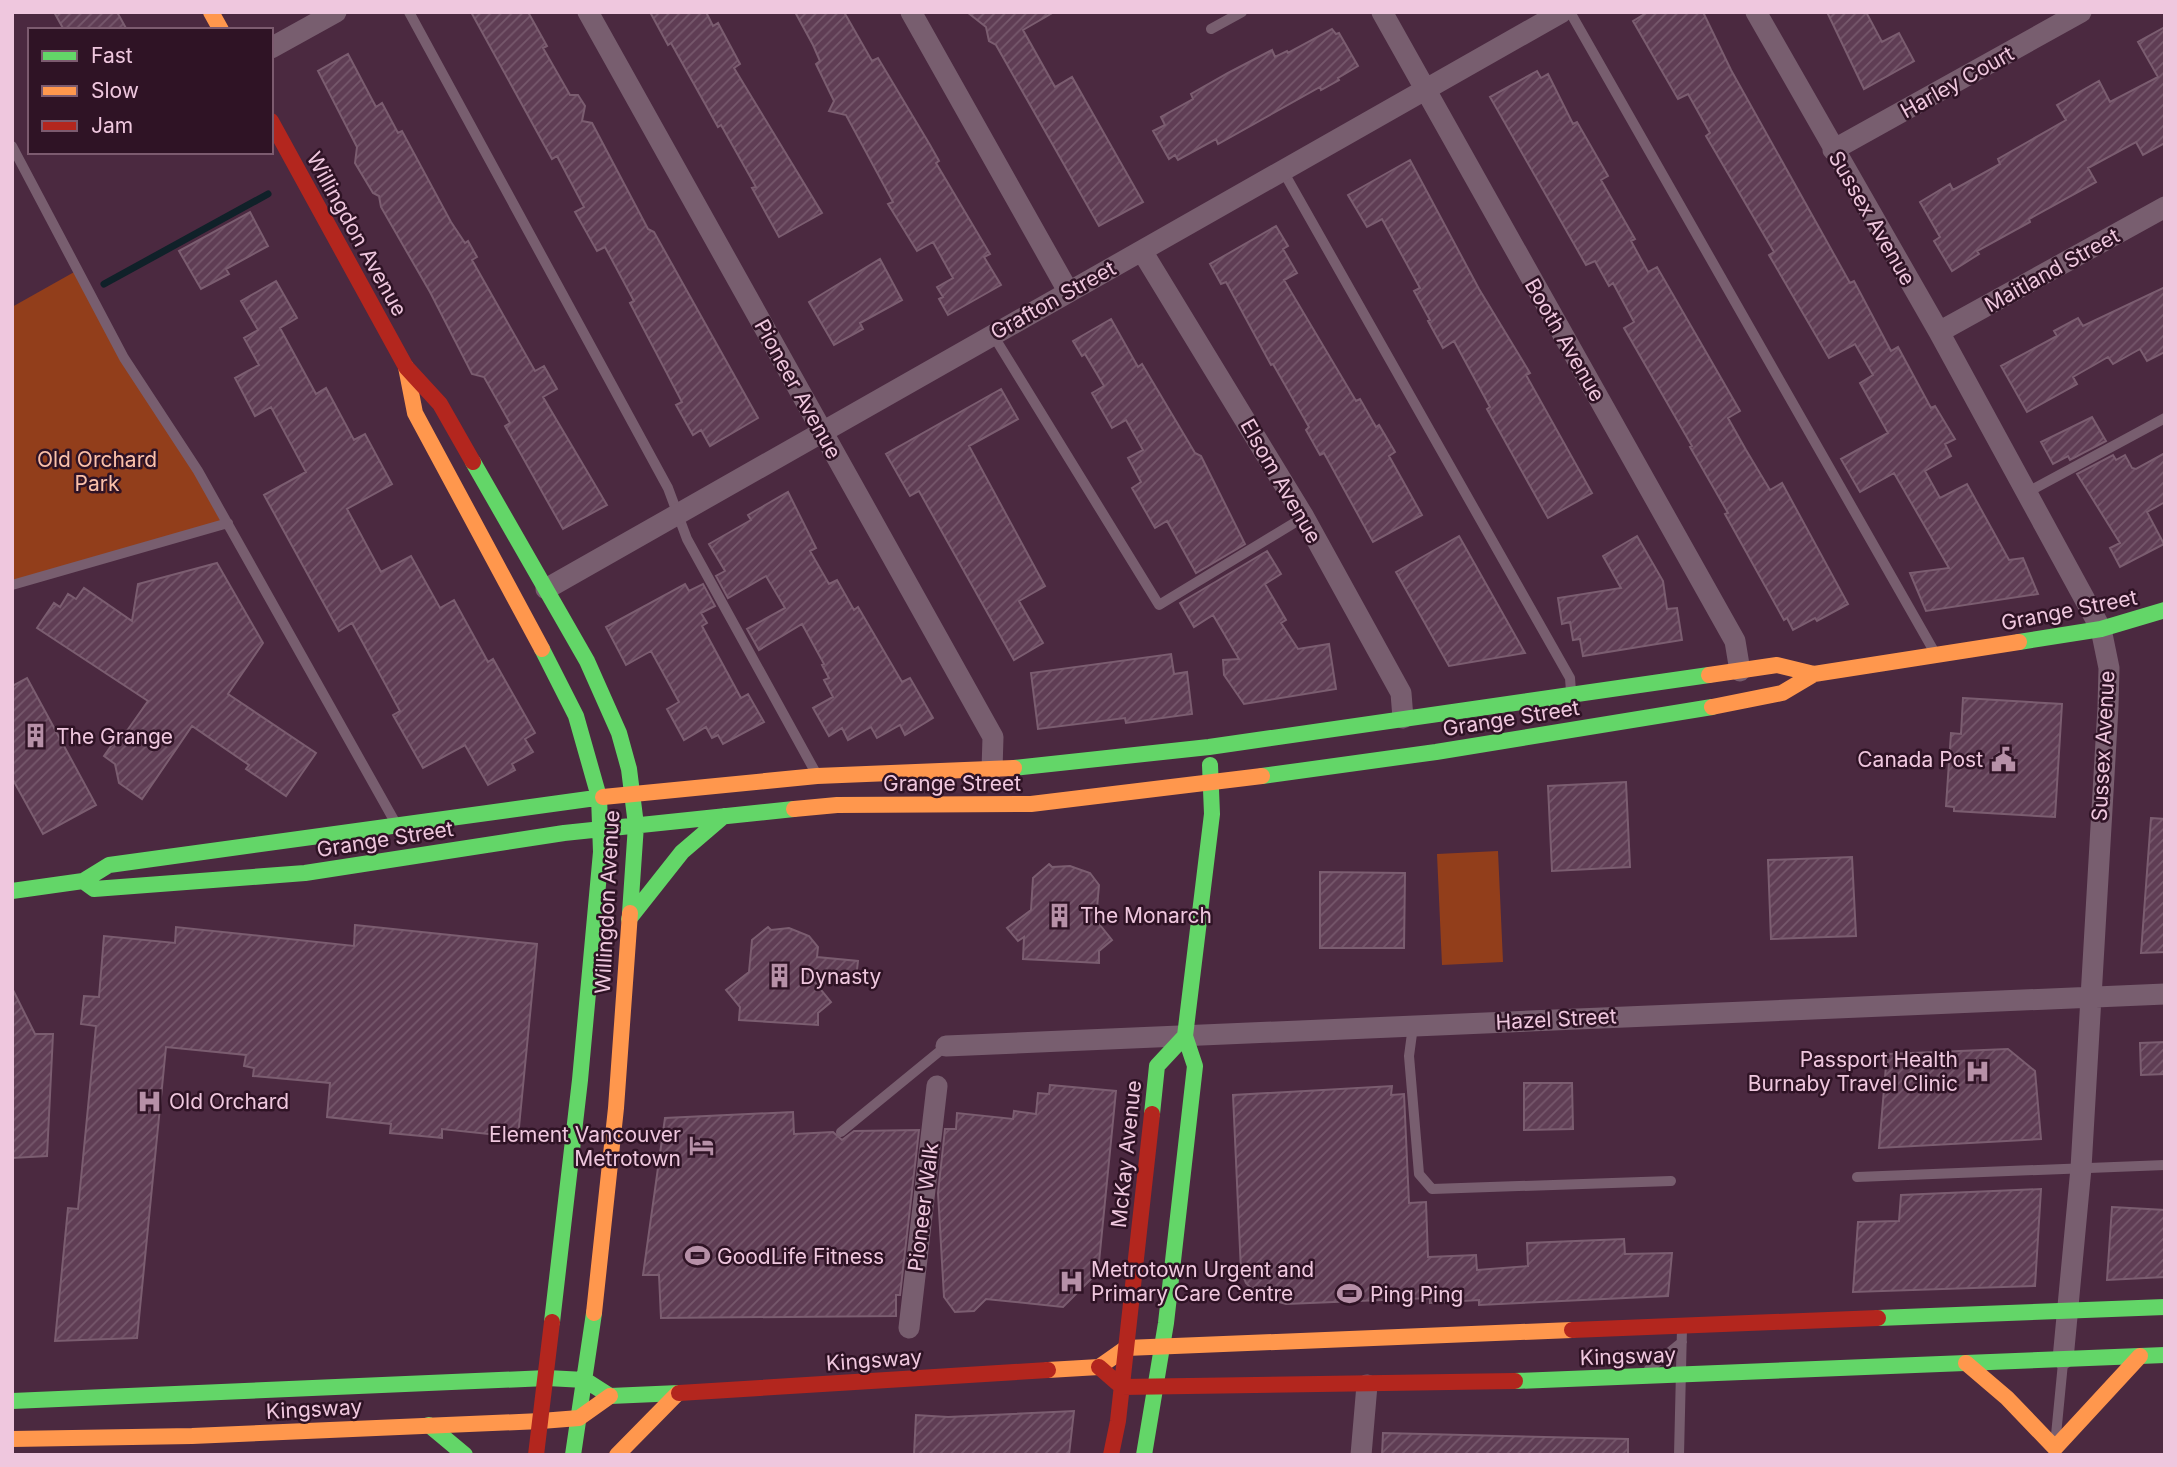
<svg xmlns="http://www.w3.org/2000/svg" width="2177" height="1467" font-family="Inter,sans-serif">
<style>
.park{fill:#923e1b}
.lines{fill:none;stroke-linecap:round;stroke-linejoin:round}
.stream{stroke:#102129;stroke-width:7}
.building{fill:url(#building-hatch);stroke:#7b5d70;stroke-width:2}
.lane{stroke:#785e6f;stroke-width:10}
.street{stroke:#785e6f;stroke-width:21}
.fast{stroke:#63d668;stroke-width:16}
.slow{stroke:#ff974d;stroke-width:16}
.jam{stroke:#b3261e;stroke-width:16}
.labels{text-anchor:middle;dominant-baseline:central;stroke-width:5;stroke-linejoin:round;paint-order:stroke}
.street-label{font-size:21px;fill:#efc7de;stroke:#2f1325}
.park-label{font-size:21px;fill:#fbc1aa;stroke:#2f1325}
.poi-label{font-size:21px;fill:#efc7de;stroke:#2f1325;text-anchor:start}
</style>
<defs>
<pattern id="building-hatch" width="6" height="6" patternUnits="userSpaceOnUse" patternTransform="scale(1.75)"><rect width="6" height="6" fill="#5f3d54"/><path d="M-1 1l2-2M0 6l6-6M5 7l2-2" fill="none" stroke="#76586c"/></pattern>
</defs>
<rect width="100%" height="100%" fill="#4b2940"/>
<path class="park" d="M76 271 228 523 12 585V307Z
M1498 851 1503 962 1442 965 1437 854Z"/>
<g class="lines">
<path class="stream" d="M104 284 268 194"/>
</g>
<path class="building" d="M54 12H117L127 30H64Z
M471 12H528L547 46 543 48 570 95H578L585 106 582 121 592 123 648 229 654 232 758 418 710 446 701 430 693 435 676 405 682 402 630 303 634 301 605 247 597 251 575 212 584 207 557 156 552 159Z
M650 12H706L713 26 718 23 740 64 734 68 822 213 779 237 752 188 756 187 721 125 718 127 671 43 668 45Z
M795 12H844L872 61 878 58 930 145 939 161 936 163 990 254 984 257 1001 285 948 315 939 299 943 297 937 287 953 278 933 242 917 251 888 204 893 202 846 115 829 111 834 101 816 64 820 61 813 45Z
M967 12H1054L1023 30 1055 87 1072 77 1143 202 1099 226 996 45 989 41 986 27Z
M1648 12H1703L1731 70 1850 283 1854 281 1891 351 1898 347 1931 408 1935 406 1955 439 1945 444 1951 456 1925 471 1940 498 1967 484 2009 560 2023 558 2038 594 1926 611 1910 573 1949 568 1894 473 1860 492 1841 459 1888 433 1860 383 1873 375 1855 344 1829 358 1769 255 1774 252 1706 136 1710 133 1688 94 1678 99 1633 21Z
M1827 12H1866L1882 42 1899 33 1914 61 1864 89Z
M2165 27V143L2143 155 2136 142 2088 168 2096 182 2029 219 2030 222 1977 251 1979 254 1952 271 1934 241 1940 237 1920 202 1950 184 1953 190 2000 164 1998 159 2066 120 2057 105 2099 81 2110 102 2158 77 2138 42Z
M1332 29 1336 34 1339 33 1358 66 1338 78 1339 80 1321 90 1320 87 1218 144 1216 139 1178 160 1175 155 1169 159 1153 131 1165 125 1161 117 1193 99 1191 94 1228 73 1272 50 1275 57 1287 51 1288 53Z
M348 54 376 107 382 103 398 133 402 131 451 222 465 243 468 241 477 257 472 260 535 371 544 366 557 389 543 397 607 505 563 529 505 426 510 423 484 377 472 374 430 292 381 207 379 196 373 193 355 163 357 147 318 71Z
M1537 71 1541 78 1548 74 1573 124 1577 122 1608 176 1601 180 1635 239 1631 241 1648 272 1657 267 1740 411 1728 418 1746 450 1770 490 1782 483 1848 604 1817 621 1815 618 1793 630 1787 618 1784 620 1725 514 1728 513 1690 447 1692 446 1624 328 1634 322 1613 283 1609 286 1595 261 1586 265 1490 97Z
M1410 160 1479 289 1530 373 1526 375 1592 493 1548 518 1487 409 1490 407 1454 341 1443 348 1428 321 1430 320 1414 291 1420 288 1382 219 1367 227 1348 195Z
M250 212 268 246 226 269 229 274 201 289 179 251Z
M1276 226 1288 246 1283 249 1297 273 1284 280 1356 401 1360 399 1376 427 1379 425 1395 452 1389 456 1422 515 1373 542 1324 453 1320 455 1306 430 1309 427 1273 364 1271 365 1226 282 1221 284 1210 264Z
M880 259 902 300 860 323 863 329 834 345 809 302Z
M276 281 297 318 280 328 316 394 326 388 354 440 365 434 392 484 347 509 381 572 411 556 440 608 454 600 488 662 493 659 535 733 525 739 533 752 512 764 515 770 488 785 465 745 423 768 393 715 400 711 352 623 339 631 264 495 306 472 271 407 255 416 235 378 259 365 244 338 258 330 241 301Z
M2165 287V352L2147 361 2140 349 2113 364 2108 357 2073 377 2077 384 2027 412 2001 366 2057 336 2054 331 2078 318 2083 326Z
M1111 319 1138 367 1142 364 1195 453 1201 456 1245 544 1196 573 1167 521 1155 528 1132 488 1141 482 1128 458 1143 450 1126 420 1112 428 1092 393 1104 386 1085 354 1082 356 1073 341Z
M1001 389 1018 419 969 446 1045 586 1019 601 1043 643 1014 660 919 491 910 496 886 454Z
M2092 417 2106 441 2070 460 2068 456 2053 464 2041 442Z
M2165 453V502L2147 512 2164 544 2120 567 2110 548 2120 543 2077 474 2113 455 2116 460 2125 455 2132 468 2136 469Z
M788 492 816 548 810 551 829 584 837 580 854 610 858 607 902 682 910 678 933 718 905 735 900 725 877 738 871 727 848 740 842 728 829 736 813 708 833 697 824 680 829 678 822 665 824 664 802 624 759 650 747 629 785 608 766 576 728 598 716 576 725 571 709 544 751 520 748 515Z
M1459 536 1525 653 1449 666 1396 572Z
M1637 536 1663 581 1667 609 1677 608 1682 640 1583 656 1580 639 1573 640 1570 622 1562 624 1558 598 1621 588 1603 556Z
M1267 551 1281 574 1265 584 1286 620 1281 623 1298 649 1329 644 1336 689 1244 704 1224 675 1223 660 1239 659 1213 615 1194 627 1180 603Z
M217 563 263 643 228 694 316 753 286 796 246 769 249 765 192 726 142 799 119 783 115 764 104 756 116 739 119 742 148 701 37 628 54 603 60 607 68 594 76 599 84 588 132 621 138 584Z
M685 584 689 591 703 584 715 606 701 613 707 623 702 626 741 698 748 694 764 722 723 744 718 735 712 738 706 727 684 740 667 709 679 702 651 651 626 665 606 627Z
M1171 654 1174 674 1187 672 1192 714 1126 723 1125 718 1038 729 1031 673Z
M27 678 96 805 43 834 12 778V686Z
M1963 698 2062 704 2055 817 1954 811V807L1946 806 1951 733 1961 734Z
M1626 782 1630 867 1552 871 1548 786Z
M2151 818 2165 819V952L2141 953Z
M1852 857 1856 936 1771 939 1768 860Z
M1049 864 1052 867 1070 866 1090 873 1099 885 1096 920 1112 940 1099 951V963L1023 959 1024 937 1018 941 1007 928 1031 910 1033 878Z
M1320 872 1405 873 1404 948H1320Z
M355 925 537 944 518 1137 442 1129V1138L390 1133 391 1124 327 1117 330 1083 253 1076 254 1068 244 1066 246 1055 166 1047 137 1338 55 1341 68 1208 78 1209 96 1026 81 1024 84 996 99 997 104 936 175 943 176 927 354 946Z
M768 927 771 930 789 928 809 936 818 947 817 957 858 961 856 978 808 974 831 1002 818 1013V1025L739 1020 740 1007 726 990 749 972 752 940Z
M12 988 35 1034H53L47 1156 12 1158Z
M2165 1042V1074L2141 1075 2140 1043Z
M2008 1049 2035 1071 2041 1139 1879 1148 1887 1054Z
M1524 1083H1572L1573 1129 1524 1130Z
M1050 1085 1116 1091 1098 1272 1063 1307 986 1299 974 1311 955 1312 944 1297 938 1193 945 1129H956L957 1113 1013 1119 1014 1111 1036 1114 1038 1093 1049 1094Z
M1392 1086 1391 1095 1404 1094 1409 1203 1426 1202 1428 1257 1476 1255 1477 1270 1528 1266 1527 1243 1624 1239 1625 1254 1672 1253 1668 1296 1479 1305V1300L1430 1303V1298L1286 1304 1258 1296 1246 1283 1241 1271 1233 1095Z
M793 1112 794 1134 833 1132 842 1140 854 1131 919 1130 900 1295H896V1316L661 1318 659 1275H643L665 1118Z
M2041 1189 2035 1286 1853 1292 1858 1222 1899 1221 1901 1195Z
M2112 1207 2165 1210V1277L2107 1280Z
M1074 1411 1069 1455H914L916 1415 948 1417Z
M1383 1433 1628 1439V1455H1382Z"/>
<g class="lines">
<path class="lane" d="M409 12 668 488 687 539 817 775
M1570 12 1935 653
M1211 29 1242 12
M12 146 124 358 198 471 395 822
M1283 171 1570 678 1571 691
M993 335 1159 605 1304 517
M2026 493 2165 418
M12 585 228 523
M1413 1026 1409 1056 1419 1174 1432 1189 1671 1181
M841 1132 946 1046
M1857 1177 2165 1165
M1649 1369 1682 1342
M2056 1435 2063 1363
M1679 1455 1682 1328"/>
<path class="street" d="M588 12 993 737 992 770
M911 12 1068 291
M1382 12 1735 641 1740 671
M1756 12 1939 332 2101 629 2109 668 2108 707 2081 1168 2063 1359
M271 48 336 12
M1833 150 2081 12
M1142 251 1304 517 1401 693 1403 718
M1939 332 2165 207
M546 589 1562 12
M946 1046 2165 994
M909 1328 937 1086
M1361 1455 1367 1385"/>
<path class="fast" d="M473 462 587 661 619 733 629 769 636 825 630 913
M2019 642 2101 629 2165 610
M542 649 576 716 599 797 601 852 580 1080 552 1322
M1014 768 1209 747 1709 675
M1262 776 1436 752 1712 707
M83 881 94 889 305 873 564 833 794 809
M12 891 83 881 109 865 603 797
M629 919 682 852 724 816
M1152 1114 1157 1066 1185 1036
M1878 1318 2165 1307
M1515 1381 2165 1355
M12 1401 547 1378 585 1380 610 1396 679 1393
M429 1425 465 1455
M573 1455 594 1313
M1144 1455 1166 1323 1195 1066 1185 1036 1212 814 1210 765"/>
<path class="slow" d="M211 12 221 30
M406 367 415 413 542 649
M1709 675 1777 665 1814 674 2019 642
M1712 707 1782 693 1814 674
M603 797 817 776 1014 768
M794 809 837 805 1031 804 1262 776
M594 1313 616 1108 630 913
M1966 1363 2007 1398 2055 1448 2140 1356
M1048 1370 1099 1367 1126 1348 1572 1330
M12 1439 192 1436 541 1421 579 1418 610 1396
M617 1455 677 1394"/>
<path class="jam" d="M271 121 406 367 440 404 473 462
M1572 1330 1878 1318
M1099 1367 1122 1387 1515 1381
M679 1393 1048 1370
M536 1455 552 1322
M1111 1455 1118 1421 1152 1114"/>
</g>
<defs>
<symbol id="building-bare" viewBox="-9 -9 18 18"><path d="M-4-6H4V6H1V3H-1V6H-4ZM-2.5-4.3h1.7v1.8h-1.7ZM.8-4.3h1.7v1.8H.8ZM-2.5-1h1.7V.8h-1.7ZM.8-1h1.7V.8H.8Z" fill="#b690a7" stroke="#2f1325" stroke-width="2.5" paint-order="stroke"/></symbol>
<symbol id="civic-bare" viewBox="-9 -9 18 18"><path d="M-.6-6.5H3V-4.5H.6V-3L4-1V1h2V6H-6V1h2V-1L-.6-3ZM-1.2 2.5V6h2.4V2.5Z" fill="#b690a7" stroke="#2f1325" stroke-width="2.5" paint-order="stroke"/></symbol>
<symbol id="hospital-bare" viewBox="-9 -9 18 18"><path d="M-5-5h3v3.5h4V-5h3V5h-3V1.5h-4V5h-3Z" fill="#b690a7" stroke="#2f1325" stroke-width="2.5" paint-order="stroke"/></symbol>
<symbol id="hotel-bare" viewBox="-9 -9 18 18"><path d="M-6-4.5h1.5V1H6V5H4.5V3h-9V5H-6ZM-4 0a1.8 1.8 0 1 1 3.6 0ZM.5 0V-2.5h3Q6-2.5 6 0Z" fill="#b690a7" stroke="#2f1325" stroke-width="2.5" paint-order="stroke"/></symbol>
<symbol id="stadium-bare" viewBox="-9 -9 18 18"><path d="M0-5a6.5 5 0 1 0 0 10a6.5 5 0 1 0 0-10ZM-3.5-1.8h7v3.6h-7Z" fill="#b690a7" stroke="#2f1325" stroke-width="2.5" paint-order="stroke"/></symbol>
</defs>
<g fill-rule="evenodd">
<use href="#building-bare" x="18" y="718" width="35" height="35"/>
<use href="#civic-bare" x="1986" y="742" width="35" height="35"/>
<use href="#building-bare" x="1042" y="898" width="35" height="35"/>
<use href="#building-bare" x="762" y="958" width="35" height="35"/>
<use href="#hospital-bare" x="1960" y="1054" width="35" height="35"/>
<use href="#hospital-bare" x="132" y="1084" width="35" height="35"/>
<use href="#hotel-bare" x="684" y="1128" width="35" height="35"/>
<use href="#stadium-bare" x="680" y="1238" width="35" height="35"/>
<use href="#hospital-bare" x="1054" y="1264" width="35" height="35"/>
<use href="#stadium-bare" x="1332" y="1276" width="35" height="35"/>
</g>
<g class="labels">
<g class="street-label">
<text transform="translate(1957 82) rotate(-29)">Harley Court</text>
<text transform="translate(1872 218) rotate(60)">Sussex Avenue</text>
<text transform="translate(357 234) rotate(61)">Willingdon Avenue</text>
<text transform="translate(2052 270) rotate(-29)">Maitland Street</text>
<text transform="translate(1053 300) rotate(-29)">Grafton Street</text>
<text transform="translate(1565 340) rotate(60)">Booth Avenue</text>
<text transform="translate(798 389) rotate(61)">Pioneer Avenue</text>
<text transform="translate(1281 481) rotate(60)">Elsom Avenue</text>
<text transform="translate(2069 610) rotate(-11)">Grange Street</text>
<text transform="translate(1511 718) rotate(-9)">Grange Street</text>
<text transform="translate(2103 746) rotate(-87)">Sussex Avenue</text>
<text x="952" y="783">Grange Street</text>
<text transform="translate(385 839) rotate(-9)">Grange Street</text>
<text transform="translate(607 902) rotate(-87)">Willingdon Avenue</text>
<text transform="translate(1556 1019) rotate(-3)">Hazel Street</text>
<text transform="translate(1126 1154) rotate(-84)">McKay Avenue</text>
<text transform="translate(923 1207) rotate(-83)">Pioneer Walk</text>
<text transform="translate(1628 1356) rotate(-2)">Kingsway</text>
<text transform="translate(874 1360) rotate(-4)">Kingsway</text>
<text transform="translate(314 1409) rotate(-3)">Kingsway</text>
</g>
<g class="park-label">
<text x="97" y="459">Old Orchard<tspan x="97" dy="24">Park</tspan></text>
</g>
<g class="poi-label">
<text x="56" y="736">The Grange</text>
<text x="1983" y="759" text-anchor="end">Canada Post</text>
<text x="1080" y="915">The Monarch</text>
<text x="800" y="976">Dynasty</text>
<text x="1958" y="1059" text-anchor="end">Passport Health<tspan x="1958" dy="24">Burnaby Travel Clinic</tspan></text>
<text x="169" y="1101">Old Orchard</text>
<text x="681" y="1134" text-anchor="end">Element Vancouver<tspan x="681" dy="24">Metrotown</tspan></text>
<text x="717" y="1256">GoodLife Fitness</text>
<text x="1091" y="1269">Metrotown Urgent and<tspan x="1091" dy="24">Primary Care Centre</tspan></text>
<text x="1370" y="1294">Ping Ping</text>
</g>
</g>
<rect width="2177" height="1467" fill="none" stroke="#efc7de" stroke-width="28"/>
<rect x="28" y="28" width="245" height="126" fill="#2f1325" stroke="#7c5b6f" stroke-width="2"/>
<rect x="42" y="51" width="35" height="10" fill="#63d668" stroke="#7c5b6f" stroke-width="2"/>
<text x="91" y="63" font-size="21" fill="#efc7de">Fast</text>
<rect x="42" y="86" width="35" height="10" fill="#ff974d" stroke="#7c5b6f" stroke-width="2"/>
<text x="91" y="98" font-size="21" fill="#efc7de">Slow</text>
<rect x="42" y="121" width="35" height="10" fill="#b3261e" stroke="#7c5b6f" stroke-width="2"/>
<text x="91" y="133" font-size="21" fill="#efc7de">Jam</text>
</svg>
